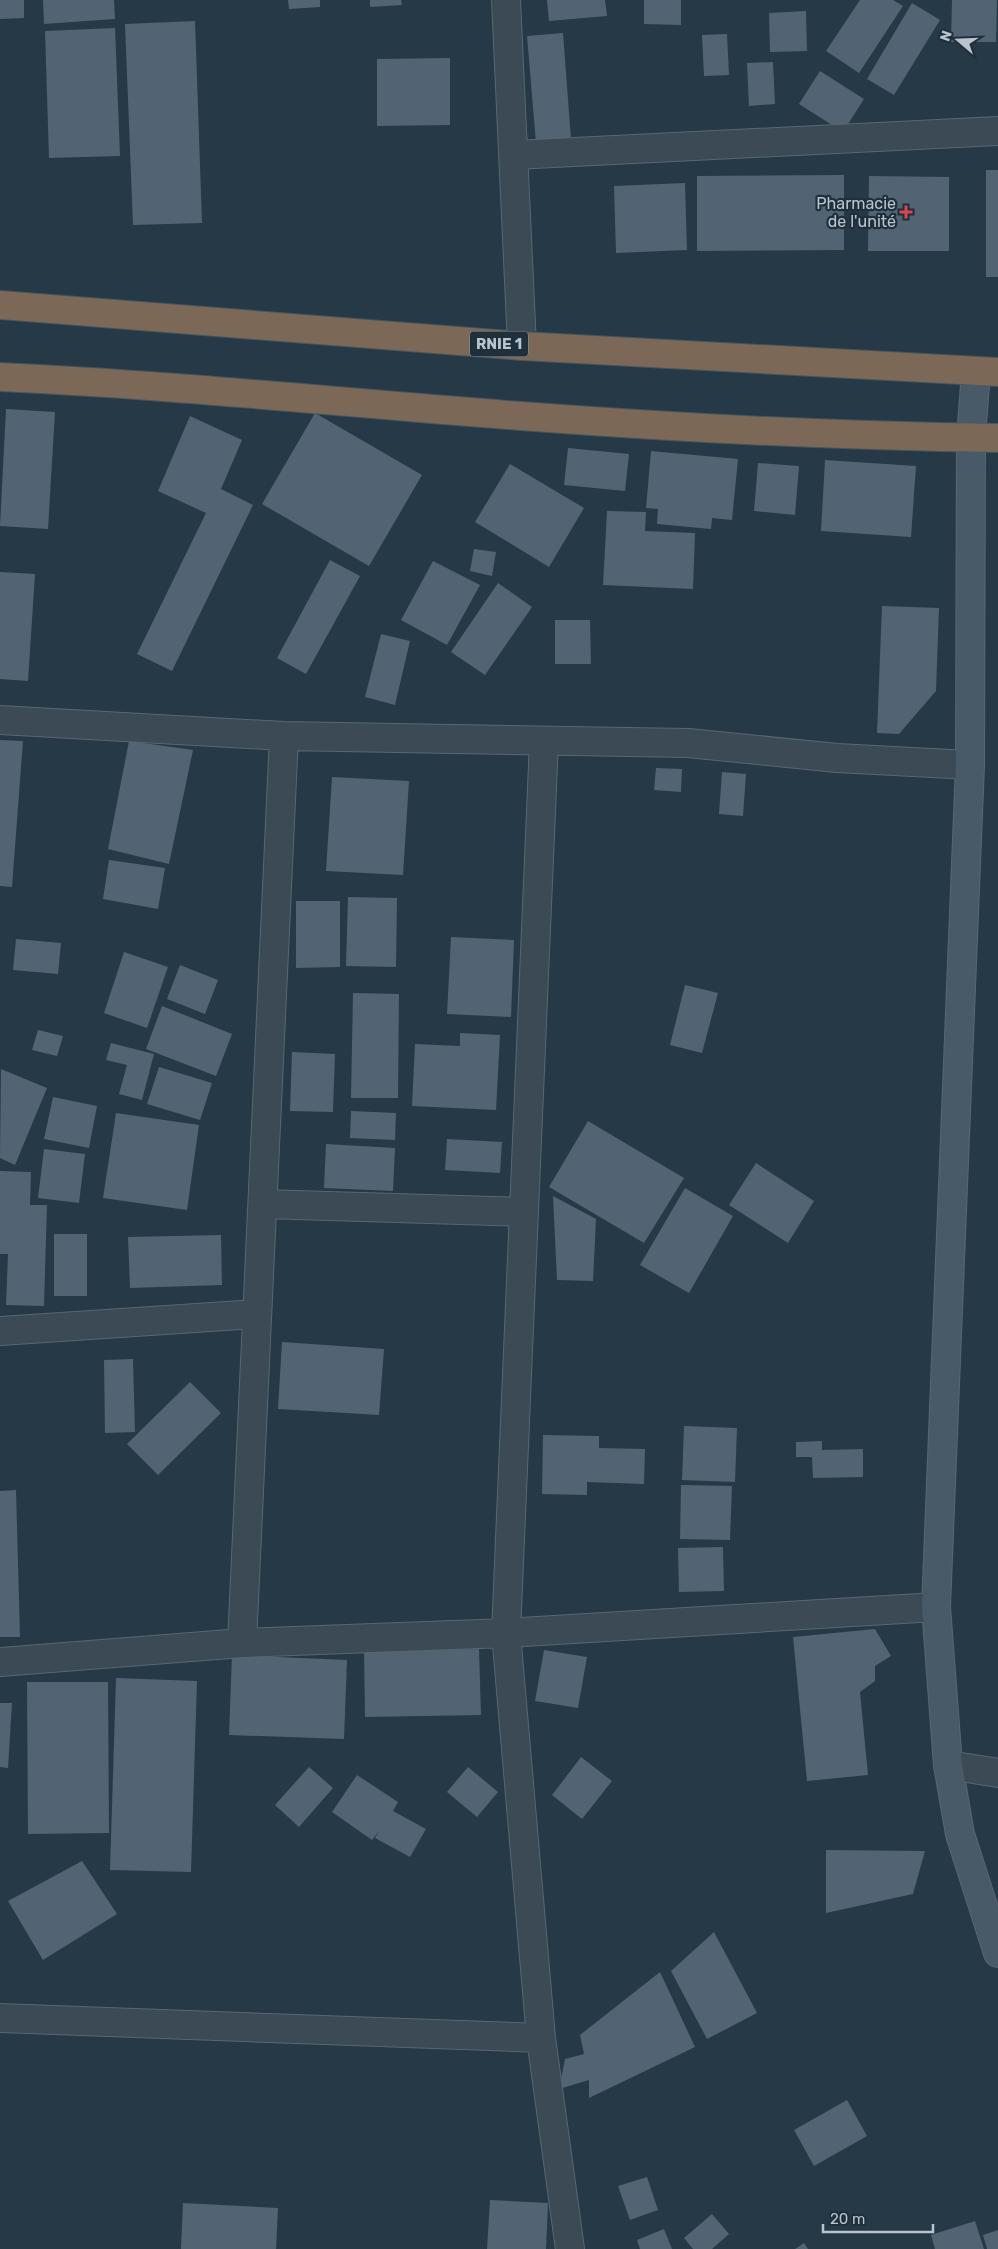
<svg xmlns="http://www.w3.org/2000/svg" width="998" height="2249" font-family="Rubik,sans-serif">
<style>
.building{fill:#526473}
.lines{fill:none;stroke-linecap:round;stroke-linejoin:round}
.street-casing{stroke:#596772;stroke-width:30}
.secondary-casing{stroke:#596772;stroke-width:30}
.highway-casing{stroke:#45545f;stroke-width:30}
.street{stroke:#3b4a55;stroke-width:28}
.secondary{stroke:#485968;stroke-width:28}
.highway{stroke:#7b6857;stroke-width:28}
.health-dot{fill:#e0444e;stroke:#1f2f3b;stroke-width:2}
.labels{text-anchor:middle;dominant-baseline:central;stroke-width:4.5;stroke-linejoin:round;paint-order:stroke}
.shield{fill:#1f2f3b;stroke:#8b97a2;stroke-width:1}
.shield-label{font-size:15px;font-weight:bold;fill:#b9c4ce}
.poi-label{font-size:16px;fill:#b9c4ce;stroke:#1f2f3b;text-anchor:end}
</style>
<rect width="100%" height="100%" fill="#263946"/>
<path class="building" d="M0 0H24V18L0 19Z
M43 0H114L115 19 44 24Z
M288 0H320V7L289 9Z
M370 0H401L402 5 370 7Z
M547 0H605L607 16 549 21Z
M644 0H681V25L644 24Z
M860 0H893L903 6 859 73 826 51Z
M952 0H997L996 42H951Z
M912 3 940 20 894 95 867 79Z
M806 11 807 51 770 52 769 13Z
M195 21 202 223 133 225 125 24Z
M115 28 120 156 49 158 45 31Z
M563 33 571 139 536 143 527 36Z
M727 34 729 75 704 76 702 35Z
M450 58V125L377 126V59Z
M773 62 775 104 749 106 747 63Z
M820 71 864 99 843 132 799 104Z
M986 170H998V277H986Z
M844 175V250L697 251V176Z
M869 176 949 177V251H868Z
M685 183 687 250 616 253 614 186Z
M6 409 55 412 48 529 0 526Z
M315 413 422 475 369 566 262 504Z
M190 416 242 440 221 489 253 505 172 671 137 654 206 513 158 491Z
M568 448 629 454 625 491 564 485Z
M651 451 738 459 732 520 712 518 711 529 657 524 658 509 646 508Z
M825 460 916 466 911 537 821 531Z
M758 463 799 466 795 515 754 511Z
M510 464 584 508 549 567 475 522Z
M607 511 646 512 645 531 695 533 693 589 603 585Z
M474 549 496 552 492 576 470 571Z
M330 560 360 576 306 674 277 658Z
M433 561 480 585 447 645 401 620Z
M0 572 35 574 28 681 0 679Z
M498 583 532 607 485 675 451 652Z
M882 606 939 608 936 691 899 734 877 733Z
M555 620H590L591 664H555Z
M381 634 410 641 395 705 365 697Z
M0 740 23 741 12 887 0 886Z
M129 741 193 750 169 864 108 849Z
M656 768 682 769 681 792 654 790Z
M722 772 746 774 743 816 719 814Z
M332 777 409 781 403 875 326 871Z
M109 860 165 868 158 909 103 899Z
M348 897 397 898 396 967 346 966Z
M296 901H340V967L296 968Z
M451 937 514 940 511 1017 447 1014Z
M16 939 61 943 58 974 13 970Z
M124 952 168 967 147 1028 104 1013Z
M180 965 218 980 205 1014 167 999Z
M685 985 718 993 702 1053 670 1045Z
M353 993 399 994 398 1098H351Z
M162 1006 232 1034 216 1076 146 1049Z
M38 1030 63 1036 57 1056 32 1050Z
M460 1033 500 1035 496 1110 412 1106 415 1044 460 1046Z
M111 1043 154 1054 142 1100 119 1094 127 1065 106 1060Z
M292 1052 335 1054 333 1112 290 1111Z
M159 1067 212 1083 200 1120 147 1104Z
M1 1069 47 1088 15 1165 0 1158Z
M53 1097 97 1106 89 1148 44 1139Z
M351 1111 396 1113 395 1140 350 1138Z
M116 1113 199 1125 187 1210 103 1198Z
M588 1121 684 1178 644 1243 549 1187Z
M447 1139 502 1142 500 1173 445 1170Z
M326 1144 395 1148 393 1191 324 1188Z
M44 1149 85 1154 79 1203 38 1198Z
M756 1163 814 1201 788 1243 729 1205Z
M0 1171 31 1172 30 1205H47L44 1306 6 1305 8 1254H0Z
M685 1188 733 1216 689 1293 640 1265Z
M553 1196 596 1219 593 1281 557 1280Z
M54 1234H87V1296H54Z
M221 1235 222 1285 130 1288 128 1237Z
M282 1342 384 1349 379 1415 278 1409Z
M133 1359 135 1432 105 1433 104 1360Z
M190 1382 221 1413 158 1475 127 1444Z
M684 1426 737 1428 735 1482 682 1480Z
M543 1435 599 1436V1448L645 1449 644 1484 587 1482V1495L542 1494Z
M822 1441V1450L863 1449V1477L813 1478 812 1457H796V1442Z
M681 1485 732 1486 730 1540 680 1539Z
M16 1490 20 1637H0V1491Z
M723 1547 724 1591 679 1592 678 1548Z
M875 1629 891 1656 875 1666V1681L860 1692 868 1775 807 1781 793 1637Z
M479 1649 481 1715 365 1717 364 1651Z
M544 1650 587 1657 578 1708 535 1701Z
M232 1655 347 1660 344 1739 229 1735Z
M116 1678 197 1681 191 1872 110 1870Z
M27 1682H108L109 1833 28 1834Z
M0 1703H12L8 1768 0 1767Z
M581 1757 612 1781 582 1819 552 1795Z
M309 1767 333 1788 299 1827 275 1805Z
M468 1767 498 1792 477 1817 447 1792Z
M357 1775 398 1802 393 1811 426 1829 410 1857 375 1838 379 1831 372 1840 332 1812Z
M826 1850 925 1851 913 1894 826 1913Z
M82 1861 117 1914 43 1960 8 1901Z
M714 1932 757 2013 707 2039 671 1971Z
M660 1972 695 2047 589 2098V2080L559 2089 565 2059 584 2054 580 2035Z
M847 2100 867 2136 814 2166 794 2130Z
M647 2177 658 2210 630 2220 618 2186Z
M490 2200 548 2203 546 2249H487Z
M183 2203 278 2208 276 2249H181Z
M712 2214 729 2234 712 2249H693L684 2238Z
M975 2221 984 2249H935L931 2235Z
M664 2229 672 2249H640L637 2240Z
M998 2230V2249H987L983 2235Z
M804 2243 808 2249H795Z"/>
<g class="lines">
<defs>
<path id="street" d="M506 0 522 346
M514 155 998 131
M0 720 284 736 688 743 837 758 970 765
M544 741 506 1633 541 2038 570 2249
M263 1204 523 1212
M0 1331 257 1314
M242 1643 284 736
M0 1662 242 1643 506 1633 936 1607
M948 1765 998 1773
M0 2018 541 2038"/>
<path id="secondary" d="M976 371 971 438 970 765 936 1607 948 1765 960 1834 998 1953"/>
<path id="highway" d="M0 305 522 346 998 372
M0 377C174 385 347 403 521 416 680 428 839 436 998 438"/>
</defs>
<use href="#street" class="street-casing"/>
<use href="#secondary" class="secondary-casing"/>
<use href="#highway" class="highway-casing"/>
<use href="#street" class="street"/>
<use href="#secondary" class="secondary"/>
<use href="#highway" class="highway"/>
</g>
<path class="health-dot" d="M903.5 204.5h5v5h5v5h-5v5h-5v-5h-5v-5h5z"/>
<g class="labels">
<rect class="shield" x="470" y="331.5" width="58" height="25" rx="4"/>
<g class="shield-label">
<text x="499" y="344">RNIE 1</text>
</g>
<g class="poi-label">
<text x="896" y="203">Pharmacie<tspan x="896" dy="18">de l'unité</tspan></text>
</g>
</g>
<g transform="translate(958 40) rotate(289)" stroke="#1f2f3b" stroke-width="4" paint-order="stroke">
<path d="M0-4L9 19L0 12L-9 19Z" fill="#b9c4ce"/>
<text y="-8" font-size="14" font-weight="bold" text-anchor="middle" fill="#b9c4ce">N</text>
</g>
<path d="M823 2224v8h110v-8" fill="none" stroke="#b9c4ce" stroke-width="2.5"/>
<text x="830" y="2224" font-size="15" fill="#b9c4ce" stroke="#1f2f3b" stroke-width="4" paint-order="stroke">20 m</text>
</svg>
